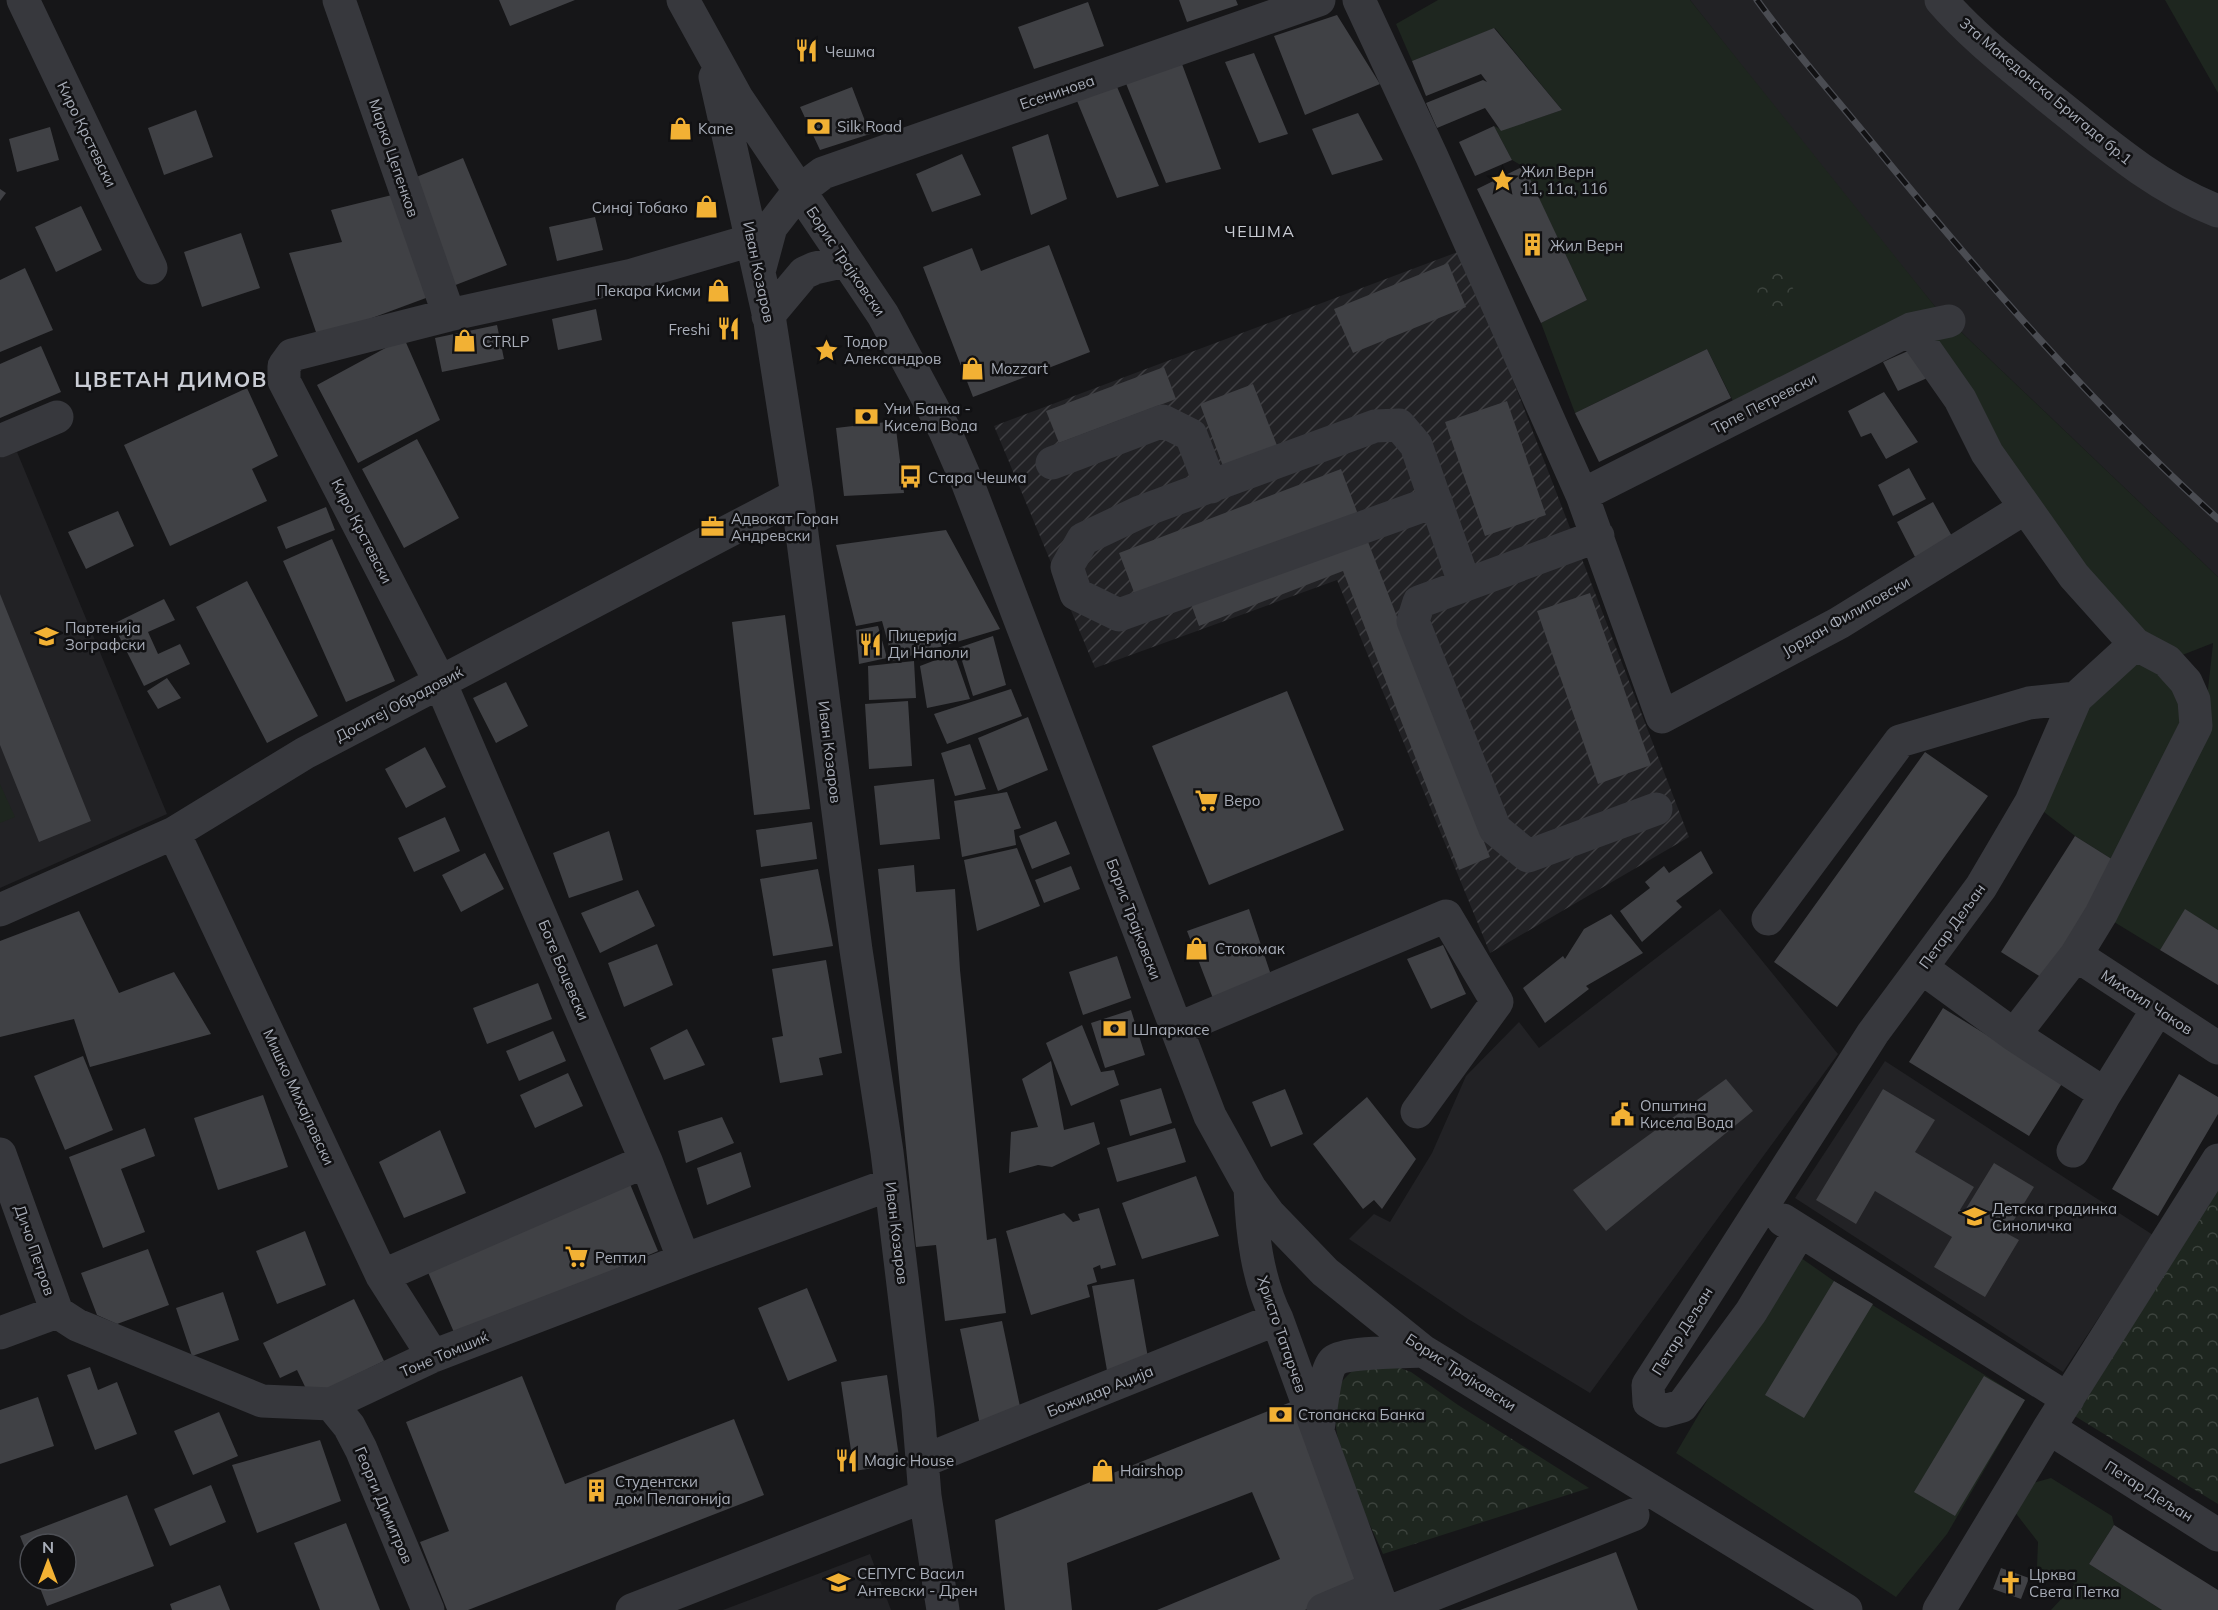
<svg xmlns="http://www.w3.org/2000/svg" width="2218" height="1610" font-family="Mulish,sans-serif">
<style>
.built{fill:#222225}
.industrial{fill:url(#industrial-furrows)}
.green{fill:#1e261f;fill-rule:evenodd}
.park{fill:url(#park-crowns)}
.building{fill:#404145}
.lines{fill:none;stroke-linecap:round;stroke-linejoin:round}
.minor{stroke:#37383d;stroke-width:33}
.rail-casing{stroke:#4a4c52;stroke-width:7}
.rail{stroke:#111113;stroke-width:4.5;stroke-dasharray:14;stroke-linecap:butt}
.labels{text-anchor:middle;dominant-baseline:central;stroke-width:5;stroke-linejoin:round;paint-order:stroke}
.poi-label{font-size:15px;fill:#a8adb8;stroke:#111113;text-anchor:start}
.street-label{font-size:15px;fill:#a8adb8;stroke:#111113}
.neighbourhood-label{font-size:16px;letter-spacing:1.5px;fill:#c9ccd4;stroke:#111113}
.district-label{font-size:21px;font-weight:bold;letter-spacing:1.5px;fill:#c9ccd4;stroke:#111113}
</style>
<defs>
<pattern id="industrial-furrows" width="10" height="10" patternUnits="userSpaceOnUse" patternTransform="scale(1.5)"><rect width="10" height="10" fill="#222225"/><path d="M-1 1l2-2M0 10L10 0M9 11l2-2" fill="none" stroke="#3f3f43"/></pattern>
<pattern id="park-crowns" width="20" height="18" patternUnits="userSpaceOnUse" patternTransform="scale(1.5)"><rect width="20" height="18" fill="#1e261f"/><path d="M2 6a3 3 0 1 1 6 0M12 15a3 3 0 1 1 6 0" fill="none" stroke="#3c433d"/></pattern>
</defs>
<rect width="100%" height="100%" fill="#161618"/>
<path class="built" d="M1690 0H1941L2218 211V577L1937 309 1857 212Z
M17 452 167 814 0 888V458Z
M1720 909 1838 1054 1590 1393 1468 1319 1349 1239 1374 1214 1390 1222 1432 1153 1466 1076 1519 1022 1539 1048Z
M1885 1061 2153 1235 2063 1372 1795 1198Z
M870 1554 891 1610H723Z"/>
<path class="industrial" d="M1463 250 1689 837 1490 953 1337 580 1095 668 994 426Z"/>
<path class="green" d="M1438 0H1690L1937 309 2218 577V930L2185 910 2160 950 2101 914 2118 863 2075 836 2031 802 2076 698 2135 644 1911 329 1740 415 1707 349 1575 413 1541 323 1587 300 1524 167 1512 160 1494 126 1502 130 1562 110 1495 28 1412 61 1396 24ZM2213 643V644L2207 698 2167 661Z
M2165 0H2218V93Z
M0 784 15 817 0 823Z
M1794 1253 1834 1281 2025 1400 1947 1534 1896 1597 1676 1453Z
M2051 1478 2112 1516 2114 1525 2089 1564 2162 1610H2051L2075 1584 2037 1567 2038 1542 2014 1511 2029 1484Z"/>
<path class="park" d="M1782 267 1800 302 1767 316 1749 282Z
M2218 1169V1504L2065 1410Z
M1357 1367H1397L1411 1372 1458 1405 1589 1488 1383 1554C1364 1509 1322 1435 1339 1388 1342 1379 1350 1373 1357 1367Z"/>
<path class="building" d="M499 0H575L510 26Z
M1179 0H1236L1238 5 1187 22Z
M1088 2 1104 46 1034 69 1018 27Z
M1337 15 1380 84 1305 115 1274 36Z
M1494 28 1562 110 1501 131 1485 108 1437 128 1426 103 1483 80 1487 82 1481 74 1426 96 1412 61Z
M1254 53 1288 134 1259 143 1225 62Z
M1182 64 1221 169 1166 183 1125 81Z
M1115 82 1159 186 1117 198 1075 96Z
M852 87 870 134 820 150 800 107Z
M196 110 213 157 164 175 148 128Z
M1358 113 1383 160 1332 175 1312 129Z
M1494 126 1512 160 1475 176 1459 142Z
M50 127 59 160 17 172 9 139Z
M1048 134 1067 199 1031 215 1012 147Z
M962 154 981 195 932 212 916 174Z
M463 158 507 265 453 286 409 180Z
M1524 166 1587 300 1541 323 1477 189Z
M0 189 6 193 0 201Z
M392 195 434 295 318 338 289 253 342 242 331 210Z
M81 206 102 250 56 272 35 227Z
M595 217 603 250 557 261 549 227Z
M241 233 260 288 202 307 184 252Z
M1049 245 1090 352 973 397 923 267 972 248 981 271Z
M1448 263 1466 307 1353 353 1334 309Z
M25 268 53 330 0 352V280Z
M596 309 602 340 558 350 552 319Z
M497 325 504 359 442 372 435 338Z
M404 338 440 420 358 463 317 385Z
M41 346 61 392 0 418V364Z
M1917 347 1934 375 1898 391 1883 362Z
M1707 349 1731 398 1599 462 1575 413Z
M1164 367 1176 399 1059 443 1046 411Z
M1253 384 1278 448 1224 469 1200 404Z
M247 388 278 456 252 469 267 501 170 546 124 445Z
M1884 392 1918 442 1886 459 1871 433 1861 437 1848 411Z
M1507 401 1546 515 1485 536 1445 422Z
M895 421 904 493 844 496 836 428Z
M417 439 459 518 404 548 362 469Z
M1909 468 1926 499 1893 516 1878 485Z
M1341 469 1359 517 1137 600 1119 553Z
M1933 502 1953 538 1915 557 1897 522Z
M326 507 335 530 286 549 277 527Z
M118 511 134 546 86 569 68 532Z
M946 530 1000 629 893 661 882 621 856 626 836 545Z
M1365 534 1490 857 1459 870 1343 571 1199 626 1190 601Z
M332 539 395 681 346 702 283 561Z
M247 581 318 716 267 743 196 607Z
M1590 593 1651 765 1598 784 1537 611Z
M0 594 91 821 39 842 0 745Z
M164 599 175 620 148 632 158 654 180 644 190 664 144 686 113 624Z
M785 615 810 809 754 815 732 622Z
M878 626 887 658 859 664 856 630Z
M993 636 1006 685 973 696 958 648Z
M954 653 970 699 927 708 920 666Z
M914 661 916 698 869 700 868 666Z
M167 678 181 698 158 709 147 691Z
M506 682 528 726 496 743 473 698Z
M1011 689 1022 716 947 744 934 714Z
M1287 691 1344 830 1209 885 1152 746Z
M908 701 912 766 869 769 865 704Z
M1028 717 1048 770 998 791 978 738Z
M970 744 986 789 955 796 941 753Z
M425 747 446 787 406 808 385 769Z
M1925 752 1988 796 1837 1007 1774 962Z
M934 779 940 839 880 845 874 786Z
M1007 792 1021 828 1014 830 1016 845 962 857 954 801Z
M445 817 460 851 414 872 398 838Z
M1056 821 1070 854 1032 869 1019 836Z
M812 822 817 859 761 867 756 830Z
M609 831 623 880 569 898 553 853Z
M2075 836 2118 863 2044 979 2001 952Z
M1017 848 1040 906 977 931 964 860Z
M1701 851 1713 873 1676 901 1682 907 1642 942 1620 911 1650 888 1645 882 1664 866 1669 873Z
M485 853 504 889 461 912 442 875Z
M914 865 916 892 955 889 960 970 987 1240 996 1238 1006 1313 945 1321 936 1245 916 1247 878 869Z
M1071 866 1080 889 1044 903 1035 880Z
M818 869 833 946 773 956 760 879Z
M638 890 655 926 600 953 581 913Z
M1249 909 1272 978 1214 1001 1187 931Z
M2185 909 2218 930V985L2160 950Z
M79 911 119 993 174 972 211 1034 90 1067 74 1019 0 1037V941Z
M1611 914 1643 953 1586 986 1589 989 1545 1023 1523 988 1563 956 1565 959 1584 929Z
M657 944 673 985 624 1007 608 963Z
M1443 945 1466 994 1431 1009 1407 959Z
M1117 956 1131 998 1083 1015 1069 972Z
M826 960 842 1053 819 1058 823 1075 780 1083 772 1038 783 1036 772 969Z
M538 983 552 1019 487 1044 473 1008Z
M1943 1008 2063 1082 2029 1136 1909 1062Z
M1131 1010 1145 1055 1105 1068 1091 1023Z
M1082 1025 1101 1072 1114 1070 1119 1085 1071 1106 1046 1043Z
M687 1029 705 1065 664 1080 650 1048Z
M553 1031 566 1061 519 1081 506 1051Z
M83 1056 113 1130 65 1150 34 1076Z
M1051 1061 1064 1130 1094 1122 1100 1144 1052 1167 1038 1165 1009 1173 1011 1132 1038 1127 1022 1079Z
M568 1073 583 1106 535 1128 520 1095Z
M2179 1074 2218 1097V1114L2158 1216 2112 1189Z
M1726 1079 1753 1111 1606 1231 1573 1190Z
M1161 1088 1172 1123 1130 1136 1120 1100Z
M1285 1089 1303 1134 1271 1147 1252 1102Z
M1883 1089 1935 1120 1915 1152 1974 1187 1960 1210 1964 1212 1994 1163 2034 1187 2006 1233 2019 1240 1985 1297 1934 1267 1952 1237 1875 1191 1856 1224 1816 1200Z
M263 1095 288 1167 218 1190 194 1118Z
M1367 1097 1416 1159 1382 1209 1374 1200 1363 1209 1313 1144Z
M722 1117 734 1143 686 1163 678 1131Z
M145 1128 155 1156 121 1169 145 1232 103 1248 69 1157Z
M1175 1128 1186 1162 1117 1182 1107 1148Z
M440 1130 466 1193 404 1218 379 1162Z
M741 1152 751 1187 707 1205 697 1168Z
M1196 1176 1219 1236 1142 1259 1122 1203Z
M630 1184 658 1251 456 1337 427 1270Z
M1099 1208 1116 1265 1101 1269 1100 1265 1093 1268 1097 1282 1087 1285 1090 1297 1031 1315 1006 1231 1064 1213 1073 1222 1080 1220 1078 1214Z
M305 1231 326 1285 277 1304 256 1251Z
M148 1249 169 1305 117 1324 97 1315 81 1273Z
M1134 1279 1150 1369 1108 1376 1092 1286Z
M1834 1281 1873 1304 1804 1418 1765 1395Z
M807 1288 837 1361 788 1381 758 1308Z
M223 1292 239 1340 192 1356 176 1308Z
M354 1299 384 1361 310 1397 297 1370 280 1378 263 1343Z
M1002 1321 1022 1416 980 1425 960 1329Z
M90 1367 98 1390 117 1382 137 1434 95 1450 67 1375Z
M887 1375 900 1464 854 1471 841 1382Z
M522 1376 565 1484 734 1419 764 1495 468 1610H447L420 1542 449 1531 406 1422Z
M1984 1376 2025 1400 1955 1516 1914 1492Z
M38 1397 54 1446 0 1464V1410Z
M1291 1402 1365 1586 1305 1610H1157L1280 1559 1252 1492 1067 1563 1072 1610H1005L995 1520Z
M219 1412 238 1456 193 1475 174 1431Z
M320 1440 341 1501 257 1533 232 1465Z
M211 1485 226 1522 170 1546 154 1509Z
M127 1495 154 1566 47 1606 37 1580H66V1544H30V1561L20 1536Z
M346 1523 380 1610H320L294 1543Z
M2114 1525 2218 1590V1610H2162L2089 1564Z
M1616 1552 1638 1610H1460Z
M2001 1568 2029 1578 2021 1599 1993 1589Z
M220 1585 230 1610H172L170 1604Z"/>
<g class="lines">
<path class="minor" d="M23 0 151 268
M339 0 449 315 632 275 752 240
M683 0 737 98 883 315 944 429 968 484 1210 1116 1250 1188 1269 1214 1325 1272 1423 1351 1846 1610
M1359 0 1432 157 1582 495 1662 717 1839 623 2025 508
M1941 0C1972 36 2011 66 2047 96 2101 139 2153 186 2218 211
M715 77 770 322 797 495 856 950 887 1152 918 1409 925 1496 943 1610
M760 268 771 227 799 191 823 173 1319 0
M449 315 292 355 284 366V381L440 682 646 1161 684 1260
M768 316 804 273 815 268 846 261
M1911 329 1960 399 1987 453 2074 576 2135 644 2167 661 2186 682 2194 700 2196 726 2101 914 2076 955 2014 1035
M0 441 57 417
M1052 463 1163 421 1191 435 1211 487
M1582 495 1911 329 1949 321
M1436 501 1119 615 1076 594 1067 567 1083 539 1140 512 1375 426 1399 425 1416 445 1465 585
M1598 536 1419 602 1413 621 1495 829 1528 856 1656 809
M174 833 382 1276 433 1356
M0 910 174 833 305 753 797 495
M1768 919 1900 741 2029 703 2076 698
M2076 955 2218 1048
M1922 968 2014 1035 2105 1094 2157 1010
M1177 1029 1446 916 1497 1002 1417 1112
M2073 1151 2105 1094
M0 1154 57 1312
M1250 1188C1252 1233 1257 1279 1277 1319L1383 1610
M1783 1220 2068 1399
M1800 1231 1751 1312 1682 1406 1664 1411 1649 1402 1648 1385 1873 1033 1981 887 2031 802 2076 698 2135 644
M382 1276 646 1161
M0 1333 57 1312 77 1325 262 1401 331 1404 433 1356 684 1260 891 1184
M331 1404 349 1426 361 1449 428 1610
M2049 1428 2218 1535
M1318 1429C1321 1414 1324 1370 1334 1361 1345 1352 1405 1352 1423 1351
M923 1461 1277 1319
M632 1610 925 1496
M1323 1610 1375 1588
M1394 1610 1633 1515
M1939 1610 2049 1428 2218 1160"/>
<defs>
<path id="rail" d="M1757 0C1793 50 1835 97 1874 145 1981 276 2092 405 2218 519"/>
</defs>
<use href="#rail" class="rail-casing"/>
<use href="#rail" class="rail"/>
</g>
<defs>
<symbol id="restaurant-bare" viewBox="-9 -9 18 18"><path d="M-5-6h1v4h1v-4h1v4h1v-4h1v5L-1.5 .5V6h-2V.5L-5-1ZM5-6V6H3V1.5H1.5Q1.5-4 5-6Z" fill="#f2b134" stroke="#111113" stroke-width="2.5" paint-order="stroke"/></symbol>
<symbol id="bank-bare" viewBox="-9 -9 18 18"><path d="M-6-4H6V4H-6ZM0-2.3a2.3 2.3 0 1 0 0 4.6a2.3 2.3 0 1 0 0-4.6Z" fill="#f2b134" stroke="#111113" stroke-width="2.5" paint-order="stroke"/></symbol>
<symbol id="shop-bare" viewBox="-9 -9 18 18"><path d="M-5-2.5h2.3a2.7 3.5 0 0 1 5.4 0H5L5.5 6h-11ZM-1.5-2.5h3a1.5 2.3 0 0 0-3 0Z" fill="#f2b134" stroke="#111113" stroke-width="2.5" paint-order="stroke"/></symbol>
<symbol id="sight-bare" viewBox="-9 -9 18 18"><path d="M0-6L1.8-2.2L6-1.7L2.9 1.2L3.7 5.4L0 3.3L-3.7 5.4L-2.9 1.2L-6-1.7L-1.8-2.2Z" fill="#f2b134" stroke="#111113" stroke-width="2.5" paint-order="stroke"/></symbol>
<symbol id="building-bare" viewBox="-9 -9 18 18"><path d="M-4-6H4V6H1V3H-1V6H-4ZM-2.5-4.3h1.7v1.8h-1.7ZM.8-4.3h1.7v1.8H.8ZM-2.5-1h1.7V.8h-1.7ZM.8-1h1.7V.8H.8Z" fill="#f2b134" stroke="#111113" stroke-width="2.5" paint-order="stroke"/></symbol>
<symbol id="bus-bare" viewBox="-9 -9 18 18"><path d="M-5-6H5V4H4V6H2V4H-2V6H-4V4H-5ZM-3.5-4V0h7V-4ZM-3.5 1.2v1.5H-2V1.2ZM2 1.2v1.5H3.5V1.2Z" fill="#f2b134" stroke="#111113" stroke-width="2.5" paint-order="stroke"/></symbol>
<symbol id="office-bare" viewBox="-9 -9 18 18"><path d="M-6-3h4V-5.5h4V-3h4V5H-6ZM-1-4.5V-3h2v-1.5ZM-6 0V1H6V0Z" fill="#f2b134" stroke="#111113" stroke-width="2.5" paint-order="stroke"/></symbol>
<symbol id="school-bare" viewBox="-9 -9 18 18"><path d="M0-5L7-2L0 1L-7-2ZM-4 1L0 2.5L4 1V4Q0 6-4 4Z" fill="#f2b134" stroke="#111113" stroke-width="2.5" paint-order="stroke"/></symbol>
<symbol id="supermarket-bare" viewBox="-9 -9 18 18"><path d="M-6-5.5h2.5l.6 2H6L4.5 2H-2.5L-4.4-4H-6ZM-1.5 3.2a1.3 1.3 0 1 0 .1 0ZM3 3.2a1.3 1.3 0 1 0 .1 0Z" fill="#f2b134" stroke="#111113" stroke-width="2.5" paint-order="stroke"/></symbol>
<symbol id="civic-bare" viewBox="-9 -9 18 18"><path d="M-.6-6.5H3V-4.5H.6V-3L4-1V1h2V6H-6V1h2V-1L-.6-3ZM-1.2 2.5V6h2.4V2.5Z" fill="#f2b134" stroke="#111113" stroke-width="2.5" paint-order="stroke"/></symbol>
<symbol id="church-bare" viewBox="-9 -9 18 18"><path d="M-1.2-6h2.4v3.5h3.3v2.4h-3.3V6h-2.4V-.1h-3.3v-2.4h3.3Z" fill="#f2b134" stroke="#111113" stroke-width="2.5" paint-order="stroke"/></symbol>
</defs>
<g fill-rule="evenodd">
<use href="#restaurant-bare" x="790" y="34" width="33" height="33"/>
<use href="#bank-bare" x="802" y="110" width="33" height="33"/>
<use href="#shop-bare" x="664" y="112" width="33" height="33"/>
<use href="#sight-bare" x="1486" y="164" width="33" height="33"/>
<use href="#shop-bare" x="690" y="190" width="33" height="33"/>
<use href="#building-bare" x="1516" y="228" width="33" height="33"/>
<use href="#shop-bare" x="702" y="274" width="33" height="33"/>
<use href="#restaurant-bare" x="712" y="312" width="33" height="33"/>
<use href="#shop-bare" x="448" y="324" width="33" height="33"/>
<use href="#sight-bare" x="810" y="334" width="33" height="33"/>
<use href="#shop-bare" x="956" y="352" width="33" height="33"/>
<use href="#bank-bare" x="850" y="400" width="33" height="33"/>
<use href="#bus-bare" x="894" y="460" width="33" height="33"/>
<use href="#office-bare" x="696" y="510" width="33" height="33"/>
<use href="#school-bare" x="30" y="620" width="33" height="33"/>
<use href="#restaurant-bare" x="854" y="628" width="33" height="33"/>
<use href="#supermarket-bare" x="1190" y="784" width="33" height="33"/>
<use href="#shop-bare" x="1180" y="932" width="33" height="33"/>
<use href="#bank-bare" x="1098" y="1012" width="33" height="33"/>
<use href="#civic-bare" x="1606" y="1098" width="33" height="33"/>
<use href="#school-bare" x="1958" y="1200" width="33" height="33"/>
<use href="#supermarket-bare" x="560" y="1240" width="33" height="33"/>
<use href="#bank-bare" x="1264" y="1398" width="33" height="33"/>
<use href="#restaurant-bare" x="830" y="1444" width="33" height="33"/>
<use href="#shop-bare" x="1086" y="1454" width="33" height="33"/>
<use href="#building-bare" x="580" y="1474" width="33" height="33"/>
<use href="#school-bare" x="822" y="1566" width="33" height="33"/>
<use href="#church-bare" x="1994" y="1566" width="33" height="33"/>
</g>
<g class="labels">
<g class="poi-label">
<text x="825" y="51">Чешма</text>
<text x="837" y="126">Silk Road</text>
<text x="698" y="128">Kane</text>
<text x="1521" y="171">Жил Верн<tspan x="1521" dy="17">11, 11а, 11б</tspan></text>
<text x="688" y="207" text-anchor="end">Синај Тобако</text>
<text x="1550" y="245">Жил Верн</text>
<text x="701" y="290" text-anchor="end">Пекара Кисми</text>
<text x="710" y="329" text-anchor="end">Freshi</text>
<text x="482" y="341">CTRLP</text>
<text x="844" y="341">Тодор<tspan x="844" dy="17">Александров</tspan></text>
<text x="991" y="368">Mozzart</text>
<text x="884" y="408">Уни Банка -<tspan x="884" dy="17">Кисела Вода</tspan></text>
<text x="928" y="477">Стара Чешма</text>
<text x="731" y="518">Адвокат Горан<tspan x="731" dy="17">Андревски</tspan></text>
<text x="65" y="627">Партенија<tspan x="65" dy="17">Зографски</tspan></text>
<text x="888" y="635">Пицерија<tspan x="888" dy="17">Ди Наполи</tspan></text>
<text x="1224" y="800">Веро</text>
<text x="1215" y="948">Стокомак</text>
<text x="1133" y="1029">Шпаркасе</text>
<text x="1640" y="1105">Општина<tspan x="1640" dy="17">Кисела Вода</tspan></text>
<text x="1992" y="1208">Детска градинка<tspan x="1992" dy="17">Синоличка</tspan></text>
<text x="595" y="1257">Рептил</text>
<text x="1298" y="1414">Стопанска Банка</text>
<text x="864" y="1460">Magic House</text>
<text x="1120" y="1470">Hairshop</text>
<text x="615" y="1481">Студентски<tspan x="615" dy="17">дом Пелагонија</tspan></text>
<text x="857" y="1573">СЕПУГС Васил<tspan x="857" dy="17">Антевски - Дрен</tspan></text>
<text x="2029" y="1574">Црква<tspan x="2029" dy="17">Света Петка</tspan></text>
</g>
<g class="street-label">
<text transform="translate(2046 91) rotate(40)">3та Македонска Бригада бр.1</text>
<text transform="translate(1057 92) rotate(-19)">Есенинова</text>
<text transform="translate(87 134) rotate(64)">Киро Крстевски</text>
<text transform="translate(394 158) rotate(71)">Марко Цепенков</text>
<text transform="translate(846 261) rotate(56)">Борис Трајковски</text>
<text transform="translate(759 272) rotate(78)">Иван Козаров</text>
<text transform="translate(1764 403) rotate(-27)">Трпе Петревски</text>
<text transform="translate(362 531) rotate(63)">Киро Крстевски</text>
<text transform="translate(1846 616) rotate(-30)">Јордан Филиповски</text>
<text transform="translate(399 704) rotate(-28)">Доситеј Обрадовиќ</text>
<text transform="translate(830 752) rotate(83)">Иван Козаров</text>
<text transform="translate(1134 919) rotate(69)">Борис Трајковски</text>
<text transform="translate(1952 926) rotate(-54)">Петар Дељан</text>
<text transform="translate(564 970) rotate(67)">Боте Боцевски</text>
<text transform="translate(2147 1002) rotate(33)">Михаил Чаков</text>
<text transform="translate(299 1097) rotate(65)">Мишко Михајловски</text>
<text transform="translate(897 1233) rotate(83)">Иван Козаров</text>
<text transform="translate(35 1250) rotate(71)">Дичо Петров</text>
<text transform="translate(1682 1331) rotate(-58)">Петар Дељан</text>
<text transform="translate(1282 1334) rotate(71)">Христо Татарчев</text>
<text transform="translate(444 1354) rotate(-23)">Тоне Томшиќ</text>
<text transform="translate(1461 1372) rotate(33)">Борис Трајковски</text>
<text transform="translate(1100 1391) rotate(-22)">Божидар Аџија</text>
<text transform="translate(2149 1491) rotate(32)">Петар Дељан</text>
<text transform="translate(384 1505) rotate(67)">Георги Димитров</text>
</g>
<g class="neighbourhood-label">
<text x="1260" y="231">ЧЕШМА</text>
</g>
<g class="district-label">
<text x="171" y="379">ЦВЕТАН ДИМОВ</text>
</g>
</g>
<g transform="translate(48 1562)"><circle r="28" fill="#111113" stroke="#4d4f55" stroke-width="1.5"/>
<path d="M0-4.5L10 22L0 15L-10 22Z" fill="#f2b134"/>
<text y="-9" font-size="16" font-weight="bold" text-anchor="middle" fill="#a8adb8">N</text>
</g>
</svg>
